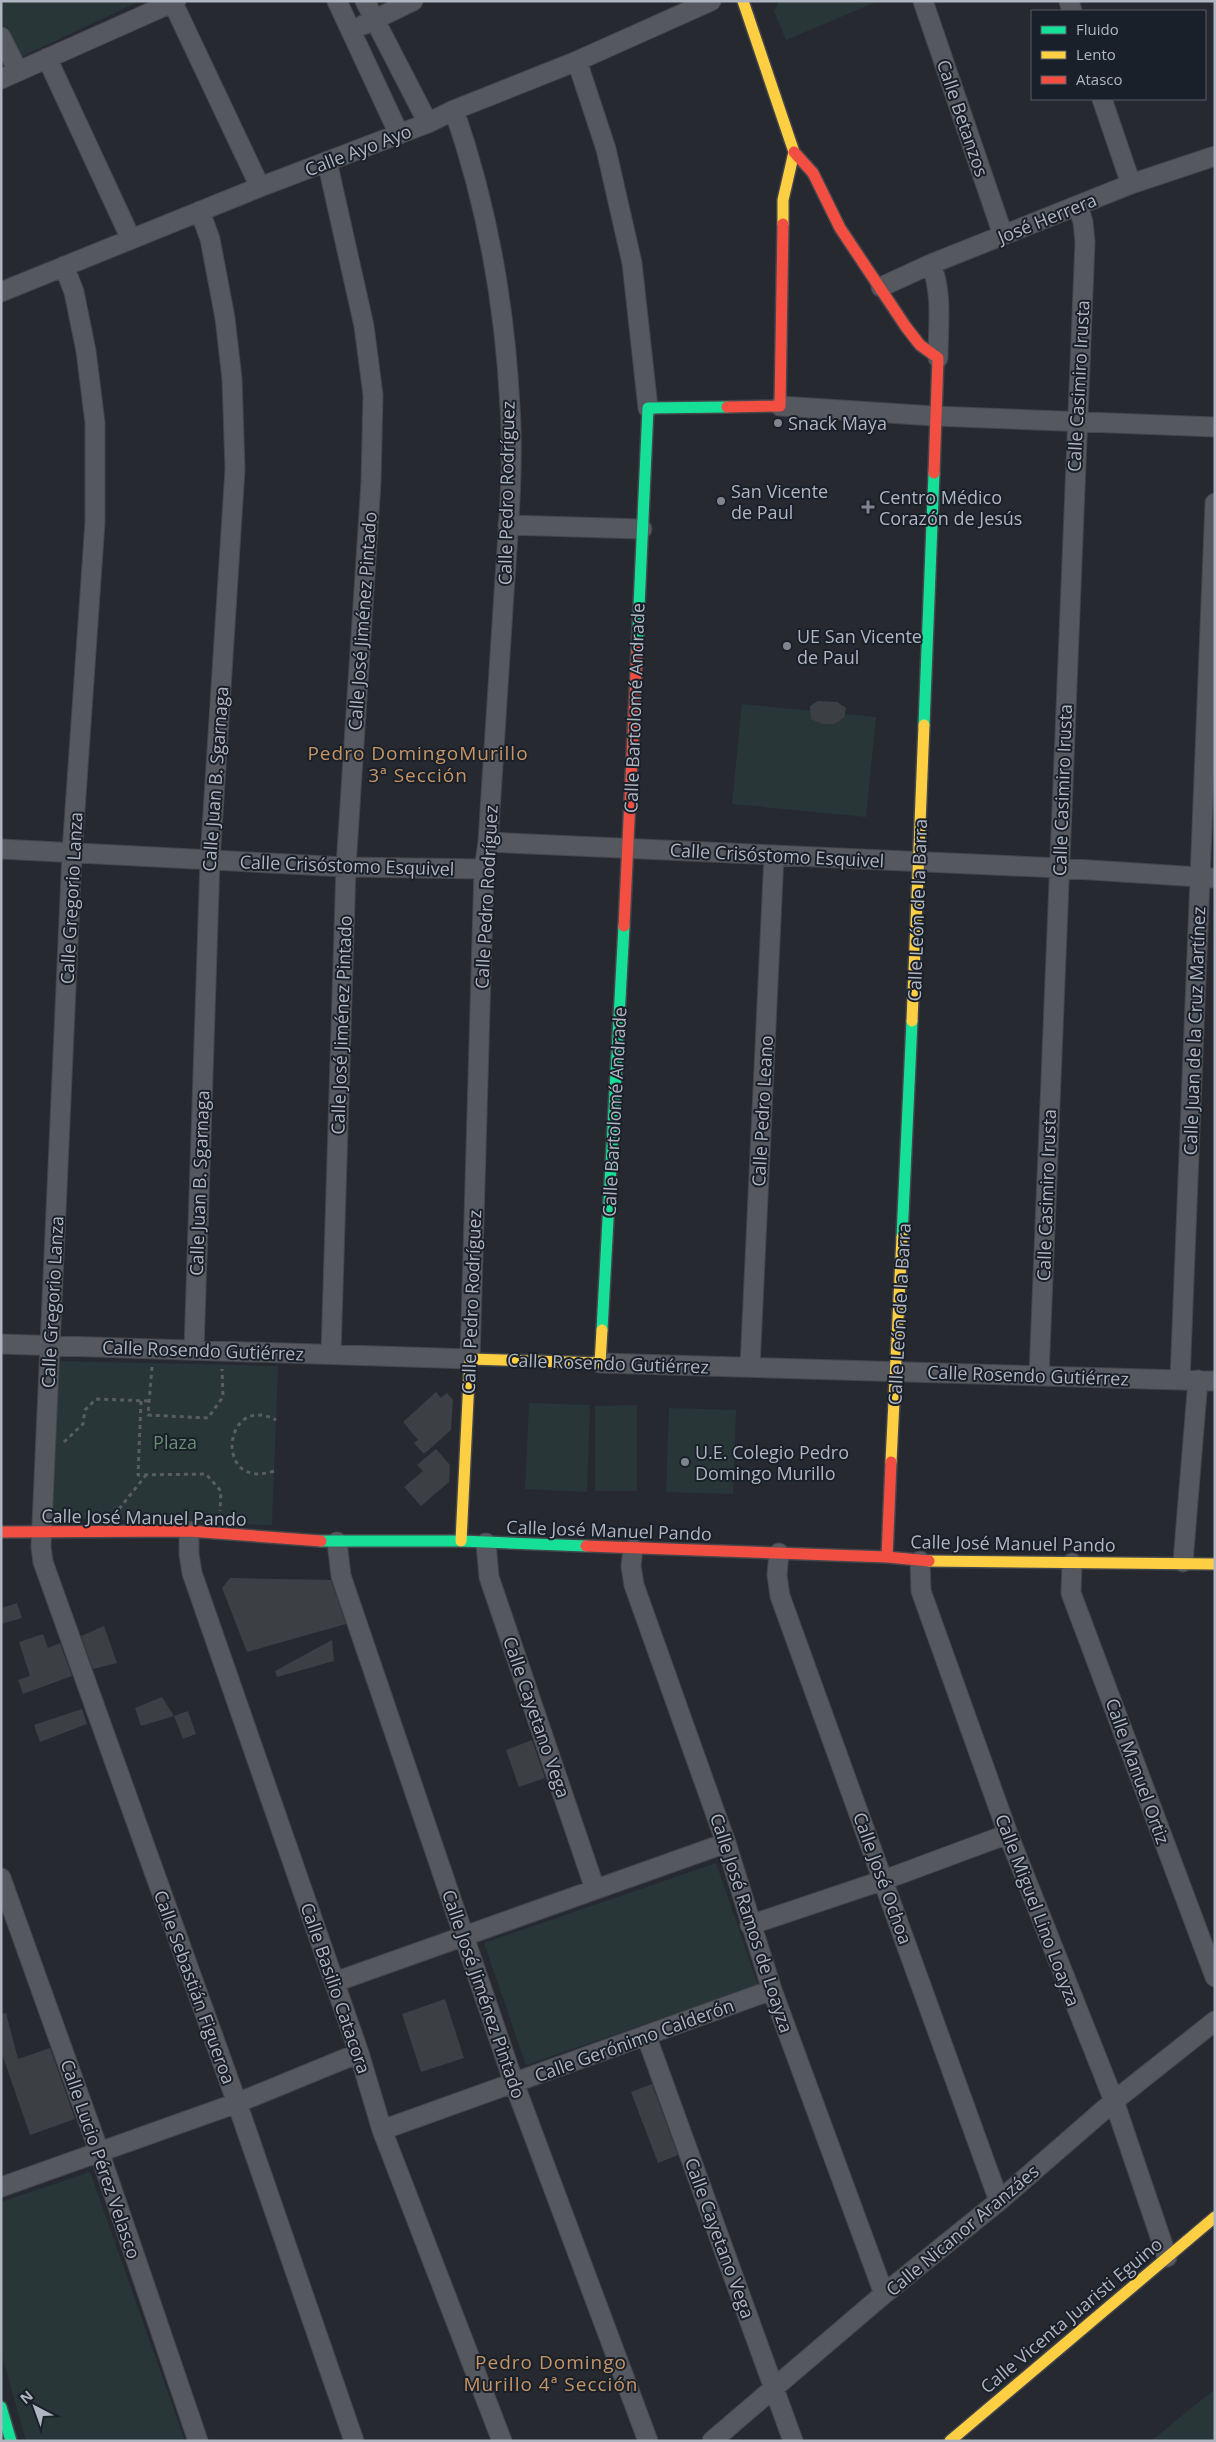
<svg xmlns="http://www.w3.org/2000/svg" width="1216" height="2442" font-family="'Open Sans',sans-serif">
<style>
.green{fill:#283638}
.building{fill:#3c3f44}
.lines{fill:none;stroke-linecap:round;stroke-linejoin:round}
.street-casing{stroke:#43464b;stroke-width:21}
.fast-casing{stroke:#43464b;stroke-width:14}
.slow-casing{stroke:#43464b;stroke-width:14}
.jam-casing{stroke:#43464b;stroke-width:14}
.path{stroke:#5a5d62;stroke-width:3;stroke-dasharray:4 4;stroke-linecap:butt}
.street{stroke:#55585f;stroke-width:19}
.fast{stroke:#16e098;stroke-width:11}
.slow{stroke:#ffcf43;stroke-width:11}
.jam{stroke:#f24e42;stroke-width:11}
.poi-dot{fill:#7f848e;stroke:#1a2029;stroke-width:2}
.labels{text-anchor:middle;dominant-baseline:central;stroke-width:4;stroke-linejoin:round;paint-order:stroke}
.street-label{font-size:18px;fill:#afb5c1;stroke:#1a2029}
.poi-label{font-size:18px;fill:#afb5c1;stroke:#1a2029;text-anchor:start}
.park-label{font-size:18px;fill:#6a8f74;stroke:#1a2029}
.neighbourhood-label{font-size:19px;letter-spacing:1px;fill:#c69566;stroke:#1a2029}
</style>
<rect width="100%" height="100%" fill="#262a30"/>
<path class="green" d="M1 1H140L19 58 1 21Z
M779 1H879L786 40 774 11Z
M742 704 876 717 866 817 732 804Z
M55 1361 278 1366 272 1525 51 1518Z
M529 1403 590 1405 587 1492 525 1489Z
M637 1405V1491H595V1406Z
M669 1408 736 1410 733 1494 666 1492Z
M716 1863 758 1985 526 2065 484 1943Z
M90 2172 185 2441H26L1 2352V2202Z
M1215 2389V2441H1151Z"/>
<path class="building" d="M818 701 837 702 846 708 844 718 834 724H822L811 719 810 706Z
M436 1392 441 1398 447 1393 453 1400 451 1430 424 1454 414 1443 418 1440 403 1422Z
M436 1449 450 1465 449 1482 421 1506 404 1487 423 1471 417 1465Z
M230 1578 331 1580 346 1624 247 1652 222 1588Z
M17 1603 22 1618 1 1624V1608Z
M104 1626 117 1663 93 1669 81 1636Z
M43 1634 48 1648 60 1643 72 1676 23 1694 18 1680 30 1676 19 1642Z
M332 1640 334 1661 277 1677 275 1671Z
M162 1697 174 1716 141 1726 135 1708Z
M82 1709 87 1724 40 1742 34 1725Z
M188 1711 196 1734 183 1739 174 1716Z
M532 1740 545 1778 519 1787 506 1750Z
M445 1999 464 2058 421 2072 402 2014Z
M6 2013 18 2059 50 2048 75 2119 30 2135 1 2051V2014Z
M652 2084 678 2155 658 2163 631 2092Z"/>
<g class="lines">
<defs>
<path id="street" d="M337 1 399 134
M365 1 428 123
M923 1 1003 235
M1069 1 1072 11
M173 3 260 187
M363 25 413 1
M1 37 18 71
M47 58 131 239
M577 61 606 149 632 263 648 408
M1 79 176 1
M1102 99 1131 184
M327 161 364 326 373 395 371 482 346 867 331 1354
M931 264C943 294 938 326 938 358
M64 266 74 292 86 351 95 423V522L72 853 41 1547 43 1562 237 2103 354 2441
M881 287 931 264 1131 184 1215 156
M1 292 260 187 428 123 454 110 577 61 711 1
M780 406 934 416 1215 427
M508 525 642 529
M488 842 1059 868 1215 878
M1 849 346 867 484 869
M1 1344 470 1359 484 869 488 842C494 759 499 676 504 593 508 533 514 466 510 407 505 307 487 205 454 110
M194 1350 210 860 235 469 232 379 225 318 210 239 200 211
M600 1363 1215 1381
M750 1367 774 855
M1039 1375 1085 242 1083 222 1078 206
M1180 1380 1215 503
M189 1531V1554L192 1573 359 2053 382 2130 502 2441
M337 1542 341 1576 514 2083 648 2441
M486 1543 489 1577 595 1889
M633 1549 631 1566 634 1585 726 1843 772 1990 884 2294
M779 1553 777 1575 780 1596 999 2201
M920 1561 921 1591 1008 1834 1114 2101 1167 2257
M1183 1562 1198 1380
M1072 1563 1071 1593 1215 1977
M1 1878 100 2154 198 2441
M750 1925 884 1880 1008 1834
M335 1982 726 1843
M646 2035 793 2441
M382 2130 772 1990
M1 2187 237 2103 359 2053
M712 2441 884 2294 999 2201 1114 2101 1215 2021"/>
<path id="fast" d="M637 651 648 408 727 407
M924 725 934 473
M902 1237 912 1021
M602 1330 624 926
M321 1541H461L586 1546
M1 2407 11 2441"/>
<path id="slow" d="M743 1 794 152 783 200V224
M912 1021 924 725
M891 1462 902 1237
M461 1541 470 1359 600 1363 602 1330
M929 1561 1215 1564
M950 2441 1215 2217"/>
<path id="jam" d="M794 152 813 173 840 228 906 327 920 345 938 358 934 473
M727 407 780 406 783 224
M624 926 637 651
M1 1532 189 1531 321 1541
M586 1546 887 1557 929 1561
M887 1557 891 1462"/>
</defs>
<use href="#street" class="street-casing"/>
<use href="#fast" class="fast-casing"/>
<use href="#slow" class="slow-casing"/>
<use href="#jam" class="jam-casing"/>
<path class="path" d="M152 1367 148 1415 208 1418 223 1397 222 1369
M141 1401 138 1475 206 1474 221 1491 220 1511
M64 1442 83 1424 85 1410 96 1399 150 1401
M274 1471C213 1492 223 1392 276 1420
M119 1509 146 1475"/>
<use href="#street" class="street"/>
<use href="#fast" class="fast"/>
<use href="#slow" class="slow"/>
<use href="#jam" class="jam"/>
</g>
<g class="poi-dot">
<circle cx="778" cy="423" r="5"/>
<circle cx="721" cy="501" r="5"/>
<path d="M865.5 499.5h5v5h5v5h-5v5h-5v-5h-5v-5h5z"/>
<circle cx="787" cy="646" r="5"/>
<circle cx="685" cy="1462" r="5"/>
</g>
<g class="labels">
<g class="street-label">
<text transform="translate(963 118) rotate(71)">Calle Betanzos</text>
<text transform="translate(358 150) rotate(-21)">Calle Ayo Ayo</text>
<text transform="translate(1047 218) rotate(-22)">José Herrera</text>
<text transform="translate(1078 386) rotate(-87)">Calle Casimiro Irusta</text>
<text transform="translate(506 493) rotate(-89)">Calle Pedro Rodríguez</text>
<text transform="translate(362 621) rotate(-86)">Calle José Jiménez Pintado</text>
<text transform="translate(634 708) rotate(-88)">Calle Bartolomé Andrade</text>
<text transform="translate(215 779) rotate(-86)">Calle Juan B. Sgarnaga</text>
<text transform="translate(1062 790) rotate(-88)">Calle Casimiro Irusta</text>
<text transform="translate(777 855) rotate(3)">Calle Crisóstomo Esquivel</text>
<text transform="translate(347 865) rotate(2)">Calle Crisóstomo Esquivel</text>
<text transform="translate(486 897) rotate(-87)">Calle Pedro Rodríguez</text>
<text transform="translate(71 898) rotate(-87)">Calle Gregorio Lanza</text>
<text transform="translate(917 910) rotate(-88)">Calle León de la Barra</text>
<text transform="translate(341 1025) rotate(-88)">Calle José Jiménez Pintado</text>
<text transform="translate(1194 1031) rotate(-88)">Calle Juan de la Cruz Martínez</text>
<text transform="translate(762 1111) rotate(-87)">Calle Pedro Leano</text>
<text transform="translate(614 1112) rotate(-87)">Calle Bartolomé Andrade</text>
<text transform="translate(199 1183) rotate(-88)">Calle Juan B. Sgarnaga</text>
<text transform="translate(1046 1195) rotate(-88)">Calle Casimiro Irusta</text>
<text transform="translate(52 1302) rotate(-87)">Calle Gregorio Lanza</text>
<text transform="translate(471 1302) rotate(-88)">Calle Pedro Rodríguez</text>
<text transform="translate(899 1314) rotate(-87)">Calle León de la Barra</text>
<text transform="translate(203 1350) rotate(2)">Calle Rosendo Gutiérrez</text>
<text transform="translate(608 1363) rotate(2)">Calle Rosendo Gutiérrez</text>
<text transform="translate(1028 1375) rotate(2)">Calle Rosendo Gutiérrez</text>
<text transform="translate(144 1517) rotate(1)">Calle José Manuel Pando</text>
<text transform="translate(609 1530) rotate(2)">Calle José Manuel Pando</text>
<text transform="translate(1013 1543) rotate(1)">Calle José Manuel Pando</text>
<text transform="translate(537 1717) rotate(71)">Calle Cayetano Vega</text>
<text transform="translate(1138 1771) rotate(70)">Calle Manuel Ortiz</text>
<text transform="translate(883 1878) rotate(70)">Calle José Ochoa</text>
<text transform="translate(1038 1910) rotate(69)">Calle Miguel Lino Loayza</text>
<text transform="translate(752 1923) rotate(72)">Calle José Ramos de Loayza</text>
<text transform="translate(195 1987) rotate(70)">Calle Sebastián Figueroa</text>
<text transform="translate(336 1988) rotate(71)">Calle Basilio Catacora</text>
<text transform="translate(484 1994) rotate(71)">Calle José Jiménez Pintado</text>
<text transform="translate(634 2040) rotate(-20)">Calle Gerónimo Calderón</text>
<text transform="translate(101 2159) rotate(71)">Calle Lucio Pérez Velasco</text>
<text transform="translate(962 2230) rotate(-40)">Calle Nicanor Aranzáes</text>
<text transform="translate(720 2238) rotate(70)">Calle Cayetano Vega</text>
<text transform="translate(1071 2315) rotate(-40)">Calle Vicenta Juaristi Eguino</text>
</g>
<g class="poi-label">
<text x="788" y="423">Snack Maya</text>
<text x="731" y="491">San Vicente<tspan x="731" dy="21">de Paul</tspan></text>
<text x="879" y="497">Centro Médico<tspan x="879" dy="21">Corazón de Jesús</tspan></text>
<text x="797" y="636">UE San Vicente<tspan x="797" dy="21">de Paul</tspan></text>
<text x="695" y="1452">U.E. Colegio Pedro<tspan x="695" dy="21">Domingo Murillo</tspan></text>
</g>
<g class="park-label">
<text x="175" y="1442">Plaza</text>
</g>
<g class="neighbourhood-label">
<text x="418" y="753">Pedro DomingoMurillo<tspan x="418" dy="22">3ª Sección</tspan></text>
<text x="551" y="2362">Pedro Domingo<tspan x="551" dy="22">Murillo 4ª Sección</tspan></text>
</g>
</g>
<rect width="1216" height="2442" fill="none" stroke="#afb5c1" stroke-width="5"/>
<rect x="1031" y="10" width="175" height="90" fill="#1a2029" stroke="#565c66"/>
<rect x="1041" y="26" width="25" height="8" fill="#16e098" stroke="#565c66"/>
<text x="1076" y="35" font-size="15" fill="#afb5c1">Fluido</text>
<rect x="1041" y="51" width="25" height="8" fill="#ffcf43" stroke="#565c66"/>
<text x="1076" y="60" font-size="15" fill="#afb5c1">Lento</text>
<rect x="1041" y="76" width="25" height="8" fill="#f24e42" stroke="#565c66"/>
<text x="1076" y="85" font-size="15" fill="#afb5c1">Atasco</text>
<g transform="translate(35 2407) rotate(319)" stroke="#1a2029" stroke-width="4" paint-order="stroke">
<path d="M0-4L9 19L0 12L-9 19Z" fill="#afb5c1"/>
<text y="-8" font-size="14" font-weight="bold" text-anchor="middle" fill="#afb5c1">N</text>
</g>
</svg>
